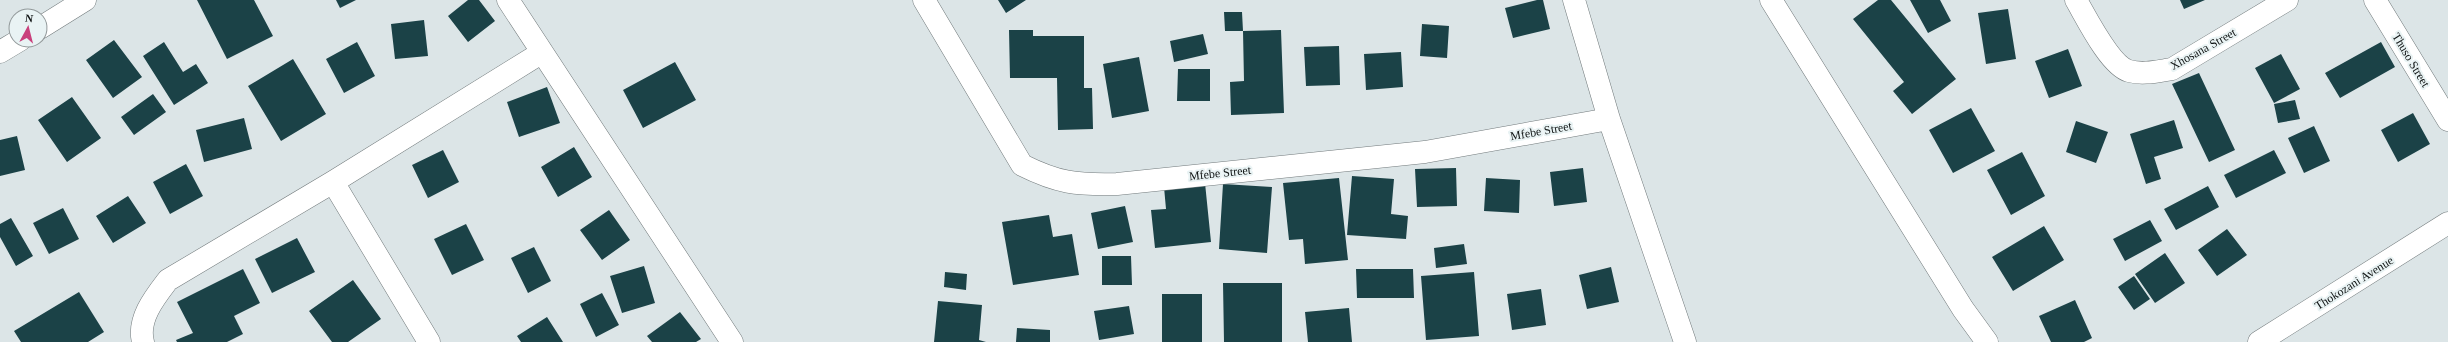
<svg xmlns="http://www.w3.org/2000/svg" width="2448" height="342" font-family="'Times New Roman',serif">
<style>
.building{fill:#1b4247}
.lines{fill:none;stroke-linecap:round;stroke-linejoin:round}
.street-casing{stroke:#727a7c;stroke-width:23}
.secondary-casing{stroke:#727a7c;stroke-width:23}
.street{stroke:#fff;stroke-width:22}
.secondary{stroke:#fff;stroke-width:22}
.labels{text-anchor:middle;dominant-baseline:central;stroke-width:4;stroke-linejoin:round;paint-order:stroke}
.street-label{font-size:12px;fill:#0f1313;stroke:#e9f3f4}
</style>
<rect width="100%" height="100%" fill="#dce5e7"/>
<path class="building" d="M197 0H254L273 36 227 59Z
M336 0H356L340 8Z
M468 0H479L495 21 468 42 448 16Z
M998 0H1026L1006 13Z
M1537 0H1543L1550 29 1513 38 1505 8Z
M1878 0H1891L1956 79 1912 114 1893 91 1904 82 1853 19Z
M1910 0H1940L1951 21 1928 33Z
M2180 0H2205L2184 9Z
M2008 9 2016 59 1986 64 1978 13Z
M1224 12H1242L1243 31H1225Z
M424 20 428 56 395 59 391 24Z
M1422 24 1449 26 1447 58 1420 56Z
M1009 30H1033V36H1084V88H1092L1093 129 1058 130 1057 78H1010Z
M1281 30 1284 113 1231 115 1230 82 1244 81 1243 31Z
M1203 34 1208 54 1174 62 1170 41Z
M114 40 142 77 113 98 86 60Z
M164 42 183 72 196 64 208 83 174 105 143 56Z
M357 42 375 76 344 93 326 59Z
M2381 42 2395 67 2340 98 2325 73Z
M1339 46 1340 85 1306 86 1304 47Z
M2068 49 2082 86 2049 98 2035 61Z
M1401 52 1403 87 1366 90 1364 54Z
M2281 54 2300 89 2274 103 2255 68Z
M1139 57 1149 111 1112 118 1103 64Z
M293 59 326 114 281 141 248 86Z
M675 62 696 100 643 128 623 90Z
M1178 69H1210V101H1177Z
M2199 73 2235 150 2209 162 2172 84Z
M547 87 560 123 519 137 507 102Z
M153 94 166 112 134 135 121 117Z
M72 97 101 138 67 162 38 120Z
M2295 100 2300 119 2278 123 2274 104Z
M1971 108 1995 151 1953 173 1929 130Z
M2413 113 2430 144 2398 162 2381 130Z
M244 118 252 149 204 162 196 130Z
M2174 120 2183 148 2154 157 2161 179 2146 184 2130 134Z
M2076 121 2108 132 2096 163 2066 152Z
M2314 126 2330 161 2304 173 2288 138Z
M17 136 25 170 0 176V140Z
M574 147 592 177 558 197 541 167Z
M443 150 459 182 428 198 412 165Z
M2274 150 2286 173 2236 198 2224 175Z
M2022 152 2045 196 2011 215 1987 170Z
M186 164 203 196 170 214 153 182Z
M1456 168 1457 206 1417 207 1415 169Z
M1583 168 1587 202 1554 206 1550 172Z
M1352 176 1394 179 1391 214 1408 216 1406 239 1347 235Z
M1339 178 1348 260 1305 264 1303 239 1289 240 1283 183Z
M1486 178 1520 180 1519 213 1484 211Z
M1205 183 1211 242 1155 248 1151 210 1166 209 1164 187Z
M1223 184 1272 187 1267 253 1219 249Z
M2208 186 2219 207 2176 230 2164 209Z
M128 196 146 223 113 243 96 216Z
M1125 206 1133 242 1098 249 1091 213Z
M63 208 79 239 49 254 33 223Z
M609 210 630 240 602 260 580 230Z
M1049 215 1053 237 1072 234 1079 275 1013 285 1002 222Z
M11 218 33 256 16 266 0 237V224Z
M2150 220 2162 241 2125 261 2113 239Z
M466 224 484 260 452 275 434 239Z
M2044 226 2064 260 2013 291 1992 257Z
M2227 229 2247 255 2217 276 2198 250Z
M297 238 315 272 272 293 255 259Z
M1464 244 1467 264 1436 268 1434 248Z
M534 247 551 281 528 293 511 258Z
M2165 253 2185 283 2155 303 2135 274Z
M1102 256H1131L1132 285H1102Z
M644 266 655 303 622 313 610 276Z
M1611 267 1619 302 1587 309 1579 275Z
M243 269 260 303 234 316 243 334 227 342H177L176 340 193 333 177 302Z
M1356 269H1413L1414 298H1357Z
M945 272 967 274 966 290 944 287Z
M1474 272 1479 336 1426 340 1421 276Z
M2134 276 2150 299 2134 310 2118 287Z
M353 280 381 319 348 342H332L309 311Z
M1223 283H1282V342H1224Z
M1541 289 1546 325 1512 330 1507 294Z
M79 292 104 332 88 342H21L14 331Z
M602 293 619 325 596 337 580 304Z
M1162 294H1202V342H1162Z
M2075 300 2092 338 2084 342H2051L2039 316Z
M938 301 982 305 979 340 986 342H934Z
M1129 306 1134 334 1099 340 1094 311Z
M1349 308 1352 342H1308L1305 312Z
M680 312 701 339 696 342H652L647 336Z
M547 317 563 342H521L517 336Z
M1017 328 1050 330V342H1016Z"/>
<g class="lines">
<defs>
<path id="street" d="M508 0 732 342
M924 0 1022 165C1058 183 1076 185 1117 184L1425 152 1609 119
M1574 0 1609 119 1685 342
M1771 0 1963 309 1987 342
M2076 0C2086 17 2110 66 2129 71 2143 75 2158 71 2172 69L2287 0
M2375 0 2448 120
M333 182 429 342
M143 342C137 319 155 297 168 280L333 182 541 53
M2259 342 2448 223"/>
<path id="secondary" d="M40 28 85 0
M0 52 20 40"/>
</defs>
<use href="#street" class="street-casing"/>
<use href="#secondary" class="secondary-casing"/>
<use href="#street" class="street"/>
<use href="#secondary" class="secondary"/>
</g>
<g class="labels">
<g class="street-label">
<text transform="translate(2203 49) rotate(-29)">Xhosana Street</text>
<text transform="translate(2411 60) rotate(59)">Thuso Street</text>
<text transform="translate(1541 131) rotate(-10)">Mfebe Street</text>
<text transform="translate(1220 173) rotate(-6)">Mfebe Street</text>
<text transform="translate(2354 283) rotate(-32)">Thokozani Avenue</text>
</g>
</g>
<g transform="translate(28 28) rotate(7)"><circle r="19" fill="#e9f3f4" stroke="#92999a"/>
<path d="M0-3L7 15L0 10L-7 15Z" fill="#c9407c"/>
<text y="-6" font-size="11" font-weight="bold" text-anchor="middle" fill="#0f1313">N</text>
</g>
</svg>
